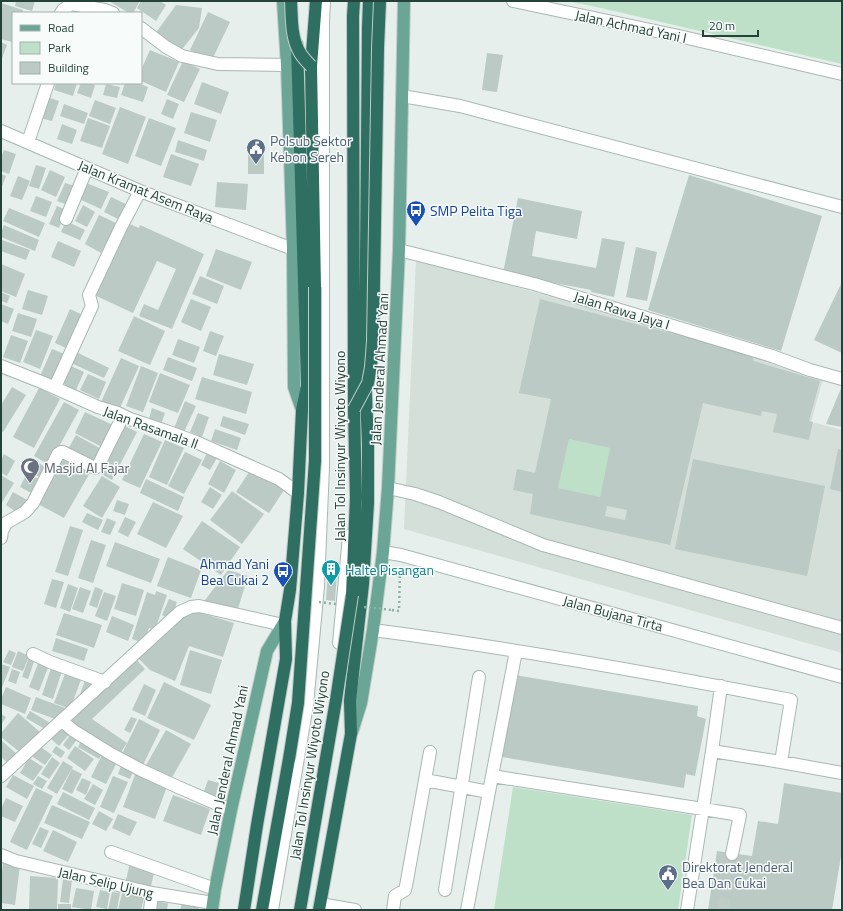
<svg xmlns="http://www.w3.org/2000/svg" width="843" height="911" font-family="'Titillium Web',sans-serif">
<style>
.built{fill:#d4dfda}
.green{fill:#bfe0c8}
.building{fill:#bbcac4;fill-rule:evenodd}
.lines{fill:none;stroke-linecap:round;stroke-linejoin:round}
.minor-tunnel{stroke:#bfccc8;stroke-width:12;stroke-dasharray:12 6;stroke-linecap:butt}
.minor-casing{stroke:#a8b8b2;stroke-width:14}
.major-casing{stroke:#c2cac8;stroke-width:14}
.highway-casing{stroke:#c2cac8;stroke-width:14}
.path{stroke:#86b3a5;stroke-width:2.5;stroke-dasharray:2 3;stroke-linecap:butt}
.minor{stroke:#fff;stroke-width:12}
.major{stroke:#6aa596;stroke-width:12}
.highway{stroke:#2f6f62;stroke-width:12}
.highway-bridge-casing{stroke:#c2cac8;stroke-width:14;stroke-linecap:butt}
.path-bridge{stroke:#86b3a5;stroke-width:2.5;stroke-dasharray:2 3;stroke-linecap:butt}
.highway-bridge{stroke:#2f6f62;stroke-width:12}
.labels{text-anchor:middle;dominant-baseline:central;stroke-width:3;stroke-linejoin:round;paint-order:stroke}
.street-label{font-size:14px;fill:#24423a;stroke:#f7fbf9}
.service-label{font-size:14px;fill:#4e5e75;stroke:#f7fbf9;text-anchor:start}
.transit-label{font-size:14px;fill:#164399;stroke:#f7fbf9;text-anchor:start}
.worship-label{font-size:14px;fill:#5b616d;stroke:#f7fbf9;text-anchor:start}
.culture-label{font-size:14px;fill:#0d838f;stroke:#f7fbf9;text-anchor:start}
</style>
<rect width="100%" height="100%" fill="#e6efeb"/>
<path class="built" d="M416 259 780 361 778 366 823 379 811 422 842 430V653L404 529Z"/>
<path class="green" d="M567 1H842V64L601 8Z
M569 439 610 448 600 497 558 488Z
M513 787 692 815 678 910H494Z"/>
<path class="building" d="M16 1H35L32 11 15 6Z
M109 1H140L133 13H129Z
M141 1H160L166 5 156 21 137 8Z
M1 3 23 10 22 13H13V40L12 42 1 39Z
M176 5 202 8 199 28 179 53 155 34Z
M208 12 230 22 212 60 190 50Z
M1 42 7 45 2 58H1Z
M150 50 179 62 166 92 141 81V70Z
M487 53 503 55 497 92 482 90Z
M183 61 200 69 184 102 167 95Z
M202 82 229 92 221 114 194 104Z
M56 83H77L73 96 54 90Z
M81 83H88L95 85 91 98 77 93Z
M125 83H137L148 87 143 102 121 95Z
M106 84 120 87 117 98 103 95Z
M47 97 59 101 52 121 40 118Z
M167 99 179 104 173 119 161 114Z
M95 100 116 108 110 124 89 116Z
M64 104 88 113 84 124 60 116Z
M120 107 146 117 128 164 102 154Z
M191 112 217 120 210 142 184 133Z
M88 118 110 126 102 148 80 141Z
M149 118 176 128 161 166 135 156Z
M62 124 77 130 72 144 57 139Z
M178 140 207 150 204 161 175 152Z
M4 150 16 154 9 174 1 171V158Z
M171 154 199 164 191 186 163 177Z
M248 155H264V174H248Z
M36 165 46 168 39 189 29 186Z
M50 170 65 177 56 197 41 190Z
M1 174 6 176 2 186 1 185Z
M689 175 822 216 781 351 648 310Z
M18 176 30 181 22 200 10 196Z
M217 182 248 184 246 210 215 207Z
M65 183 78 187 70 206 57 201Z
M86 183 109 192 101 209 79 199Z
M36 196 52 202 46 217 30 211Z
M111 197 130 206 122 221 104 212Z
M518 198 582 211 577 239 536 231 532 256 596 268 602 238 625 242 614 297 591 292V290L503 273Z
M83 205 95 212 87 227 75 221Z
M57 206 66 210 59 228 49 224Z
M9 208 45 223 39 237 3 221Z
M99 215 116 223 101 253 85 244Z
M66 221 85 230 80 240 61 232Z
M125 222 139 228 140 225 204 254 172 329 139 316 144 304 158 310 176 269 157 261 133 313 92 294Z
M4 225 39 240 35 251 1 237V232Z
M2 240 30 250 26 260 1 251V243Z
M58 241 81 251 74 267 51 257Z
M636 247 657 252 647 301 626 297Z
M216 249 252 262 241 290 206 276Z
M1 264 25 274 16 297 1 291Z
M200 276 224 286 217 304 192 294Z
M842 282V353L814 340Z
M28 290 48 296 42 315 22 309Z
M1 292 10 296 7 303 1 301Z
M191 299 211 307 201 331 181 322Z
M540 299 750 354 754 361 820 381 809 421 813 422 809 440 773 432 777 414 762 411 761 416 703 403 670 545 530 514 533 494 513 490 517 469 535 473 551 399 519 393ZM569 439 610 448 600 497 558 488ZM607 506 627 510 625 520 605 516Z
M1 304 14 309 8 324 1 321Z
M70 309 85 316 70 350 55 343Z
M18 313 37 319 31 337 12 331Z
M134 316 165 331 150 365 118 351Z
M36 330 53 336 40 369 23 362Z
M210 331 224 336 216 356 203 351Z
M11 335 28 341 20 363 3 357Z
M178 339 200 347 194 363 172 355Z
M52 349 67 355 55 383 40 376Z
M76 352 109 368 104 378 71 363Z
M219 354 254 364 247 385 213 375Z
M168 357 197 368 192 381 163 370Z
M121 358 139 366 119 410 101 402Z
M69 365 84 372 76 390 61 383Z
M141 366 158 373 143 412 126 406Z
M160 373 190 385 178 413 149 402Z
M88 374 106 382 99 399 80 390Z
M202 377 252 392 246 414 195 399Z
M842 386V427L826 424Z
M12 387 26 395 3 432 1 431V405Z
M39 388 60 399 34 448 13 437Z
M185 401 196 406 184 432 174 428Z
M64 402 79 410 49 465 34 456Z
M152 408 165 413 161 424 149 419Z
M85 412 113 425 102 447 75 433Z
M198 413 209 417 202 437 190 432Z
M223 416 249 424 245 435 220 426Z
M123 425 137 432 112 480 98 472Z
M215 429 241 438 237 450 211 441Z
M144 434 162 442 140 488 122 480Z
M76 435 103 450 94 466 67 451Z
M165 440 184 448 167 485 149 477Z
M838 449 842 450V492L830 489Z
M185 452 202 460 184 494 168 486Z
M207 453 217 458 210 470 201 465Z
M4 454 15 461 7 476 1 473V460Z
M64 455 91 471 64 518 36 503Z
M32 459 47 468 41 478 26 469Z
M693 459 825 486 807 576 675 549Z
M220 461 236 470 224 493 208 484Z
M251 469 284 490 269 513 236 492Z
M27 473 40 480 33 494 20 487Z
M1 475 14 483 1 504Z
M102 476 120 487 102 518 83 506Z
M146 479 184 497 178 511 140 493Z
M210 487 222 495 213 509 201 502Z
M232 491 264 514 242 544 210 520Z
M13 492 27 500 19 514 6 505Z
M117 500 129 504 125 515 113 511Z
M153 502 183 516 166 548 137 534Z
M87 513 103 520 98 530 82 522Z
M125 517 136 522 128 537 118 532Z
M107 518 116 522 110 535 101 532Z
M202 521 240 547 221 575 183 549Z
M70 526 83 530 68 576 55 572Z
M91 540 106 545 93 583 78 578Z
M115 542 160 559 151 583 106 566Z
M168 557 201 570 191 598 157 586Z
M228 570 248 576 237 612 202 604Z
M328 571 337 572 335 601 326 600Z
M52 579 64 582 56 608 44 604Z
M122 583 144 590 136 616 114 609Z
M68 584 78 588 70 612 60 608Z
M80 587 91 591 83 613 72 609Z
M95 587 103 590 97 608 89 605Z
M156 591 167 595 155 630 149 628 144 643 132 639 147 592 155 595Z
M104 592 116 596 107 621 95 616Z
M169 599 177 602 171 619 162 615Z
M191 610 234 623 223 657 189 646 175 681 150 670 138 658Z
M64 613 102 625 94 648 56 635Z
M112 616 134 625 128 641 106 632Z
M56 638 88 649 84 661 52 651Z
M9 650 16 653 11 665 3 662Z
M190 650 222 660 211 694 180 685Z
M18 651 29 656 23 671 12 667Z
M29 657 35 659 28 679 22 677Z
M135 658 145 669 92 719 127 743 119 755 69 721Z
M39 661 49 665 39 691 29 687Z
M1 664 10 667 1 690Z
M51 668 62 671 53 699 42 695Z
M12 669 20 672 16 684 8 681Z
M66 671 82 677 70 709 54 703Z
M515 675 698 706 697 716 706 719 695 776 686 774 684 788 502 757Z
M86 678 93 681 86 697 80 694Z
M164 682 211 705 194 740 147 718Z
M144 684 156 690 145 716 132 710Z
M6 687 31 698 25 714 1 704V699Z
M36 697 65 708 60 721 31 710Z
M30 711 52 724 48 731 26 718Z
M18 713 40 732 22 754 1 737V733Z
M1 714 6 717 1 725Z
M131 717 137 719 130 733 124 730Z
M139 719 160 730 142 767 121 756Z
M62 724 71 732 59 746 50 738Z
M166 730 191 744 170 781 145 767Z
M72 732 79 737 69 750 63 745Z
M83 738 104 751 99 759 78 747Z
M2 741 18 755 9 764 1 757V743Z
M38 745 52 755 45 765 30 755Z
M56 746 65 752 61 758 52 752Z
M75 746 94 759 85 771 67 758Z
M102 755 117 762 106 784 91 777Z
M52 757 60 763 49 779 41 774Z
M29 758 43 767 33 781 20 773Z
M63 761 73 767 57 794 47 788Z
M122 764 134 769 130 779 118 774Z
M72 769 82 774 72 794 62 789Z
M136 772 168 784 155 819 123 807Z
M13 775 34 786 27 799 6 787Z
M38 776 47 781 42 789 33 784Z
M113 776 128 782 114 813 100 807Z
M82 778 91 782 86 795 76 790Z
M208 780 219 783 215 798 203 794Z
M784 783 842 793V850L832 910H708L717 851 752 856 758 821 778 824Z
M93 784 103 790 95 805 84 799Z
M36 788 53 796 27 850 10 842Z
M63 792 95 808 89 820 57 804Z
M173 795 210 809 201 835 163 821Z
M6 798 23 806 15 822 1 816V809Z
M52 805 90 822 82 839 44 823Z
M99 811 113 819 106 831 92 824Z
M118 814 137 822 130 836 112 828Z
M40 827 49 831 41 848 32 844Z
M53 830 77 842 68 862 43 851Z
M3 863 20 865 15 905 1 903V881Z
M130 863 155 869 150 890 125 884Z
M30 876 58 878 57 910H29Z
M63 879 72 880 69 903 60 902Z
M76 888 94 891 91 910 72 907Z
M123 889 145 894 141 910H118Z
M100 890 110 892 107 909 96 907Z
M112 892 120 893 117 910H108Z
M153 901 168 903 167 910H152Z
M182 903 199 908 198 910H180Z
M58 904H71V910H58Z"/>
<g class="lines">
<path class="minor-tunnel" d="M722 910 732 854"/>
<defs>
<path id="minor" d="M513 1 679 36 842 74
M71 4 105 10 113 13
M61 13 63 10 71 4
M141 28 166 47 182 56 218 64 287 65
M402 96 460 106 842 207
M1 131 140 191 293 249
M28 142 48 83
M66 219 87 168
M399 250 534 284 772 356 810 370 842 379
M1 366 44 383 98 407 118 413 130 419 166 431 196 442 279 479 298 493
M55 387 92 306 89 295 121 227 140 191
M388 488 415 494 439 502 543 545 842 628
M1 538 2 531 6 523 25 512 33 503 58 454 61 452H63L95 468 98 466 123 416
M383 552 401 555 842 677
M373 630C513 648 652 673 791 700L781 762 842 773
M339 643 349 536
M33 654 50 662 105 682
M62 721 74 731 111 754 141 770 178 787 231 810
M712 751 781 762
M1 776 180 612 191 607 199 606 283 625
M492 776 703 809 740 815 732 854
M425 780 430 752
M111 852 215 889
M1 855 16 861 152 893 213 903
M445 890 479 677
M320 904 355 910
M150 910 152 893
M272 910 307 705 318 586 323 467V21L324 1
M393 910 395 896 405 890 406 886 425 780 489 792
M467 910 492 776 516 651
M687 910 712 751 721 686"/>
<path id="major" d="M283 1 287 65 293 249 294 387 302 410
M352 732 361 703 373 630 383 552 388 488 399 250 404 1
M212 910 215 889 231 810 267 651 285 621"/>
<path id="highway" d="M315 287 311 66 316 1
M352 595 356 497 354 409 353 16 354 1
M244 910 257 825 286 659 285 621 290 590 298 493 302 410 307 386 297 44
M262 910 289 759
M319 910 351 734 350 701 363 584 368 503V444L365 372 368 28 369 1"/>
</defs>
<use href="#minor" class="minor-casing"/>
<use href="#major" class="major-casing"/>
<use href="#highway" class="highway-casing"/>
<path class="path" d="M392 610 399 611 400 570"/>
<use href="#minor" class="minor"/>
<use href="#major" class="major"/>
<use href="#highway" class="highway"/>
<defs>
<path id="highway-bridge" d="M291 1C292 18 291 36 299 51 302 57 307 62 311 66
M354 409 368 383 371 367 373 341 378 48 380 1
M289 759 298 703 315 461V287
M300 910 336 700 352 595"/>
</defs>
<use href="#highway-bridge" class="highway-bridge-casing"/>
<path class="path-bridge" d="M319 602 336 604
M364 607 392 610"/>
<use href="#highway-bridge" class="highway-bridge"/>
</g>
<defs>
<symbol id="civic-pin" viewBox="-11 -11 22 30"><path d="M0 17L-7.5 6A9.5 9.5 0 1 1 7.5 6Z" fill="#5c6f8a" stroke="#f7fbf9"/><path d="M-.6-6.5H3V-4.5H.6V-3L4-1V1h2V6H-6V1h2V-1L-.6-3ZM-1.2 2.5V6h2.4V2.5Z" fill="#fff"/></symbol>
<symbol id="bus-pin" viewBox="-11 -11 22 30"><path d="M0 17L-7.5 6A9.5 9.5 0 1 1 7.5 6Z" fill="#1a4fb4" stroke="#f7fbf9"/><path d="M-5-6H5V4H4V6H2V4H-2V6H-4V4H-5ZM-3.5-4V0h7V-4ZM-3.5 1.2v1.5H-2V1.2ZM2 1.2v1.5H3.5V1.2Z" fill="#fff"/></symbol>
<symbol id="mosque-pin" viewBox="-11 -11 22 30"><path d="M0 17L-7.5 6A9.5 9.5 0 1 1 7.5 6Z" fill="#6b7280" stroke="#f7fbf9"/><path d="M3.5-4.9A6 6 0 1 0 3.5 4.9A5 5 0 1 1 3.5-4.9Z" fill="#fff"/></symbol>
<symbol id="building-pin" viewBox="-11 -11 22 30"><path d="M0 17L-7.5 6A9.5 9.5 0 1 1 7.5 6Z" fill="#0f9aa8" stroke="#f7fbf9"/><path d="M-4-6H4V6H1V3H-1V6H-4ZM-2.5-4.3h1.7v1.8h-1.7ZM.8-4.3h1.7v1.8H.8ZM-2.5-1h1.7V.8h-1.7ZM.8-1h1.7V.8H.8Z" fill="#fff"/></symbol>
</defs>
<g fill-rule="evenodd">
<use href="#civic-pin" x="245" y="137" width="22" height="30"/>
<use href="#bus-pin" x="405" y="199" width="22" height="30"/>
<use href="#mosque-pin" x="19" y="456" width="22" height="30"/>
<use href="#building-pin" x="320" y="558" width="22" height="30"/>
<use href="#bus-pin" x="272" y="560" width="22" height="30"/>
<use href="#civic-pin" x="657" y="863" width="22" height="30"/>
</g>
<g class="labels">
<g class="street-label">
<text transform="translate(631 26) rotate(12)">Jalan Achmad Yani I</text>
<text transform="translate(146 191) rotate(22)">Jalan Kramat Asem Raya</text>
<text transform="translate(622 310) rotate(17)">Jalan Rawa Jaya I</text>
<text transform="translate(379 369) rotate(-87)">Jalan Jenderal Ahmad Yani</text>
<text transform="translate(151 427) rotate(20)">Jalan Rasamala II</text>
<text transform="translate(339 446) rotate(-90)">Jalan Tol Insinyur Wiyoto Wiyono</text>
<text transform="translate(613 613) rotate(15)">Jalan Bujana Tirta</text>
<text transform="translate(227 760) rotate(-78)">Jalan Jenderal Ahmad Yani</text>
<text transform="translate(309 765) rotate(-81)">Jalan Tol Insinyur Wiyoto Wiyono</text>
<text transform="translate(106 882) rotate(13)">Jalan Selip Ujung</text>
</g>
<g class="service-label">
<text x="270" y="140">Polsub Sektor<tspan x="270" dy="16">Kebon Sereh</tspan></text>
<text x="682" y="866">Direktorat Jenderal<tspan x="682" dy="16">Bea Dan Cukai</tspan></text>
</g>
<g class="transit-label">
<text x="430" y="210">SMP Pelita Tiga</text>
<text x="269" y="563" text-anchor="end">Ahmad Yani<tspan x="269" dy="16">Bea Cukai 2</tspan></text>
</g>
<g class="worship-label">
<text x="44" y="467">Masjid Al Fajar</text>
</g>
<g class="culture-label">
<text x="345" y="569">Halte Pisangan</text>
</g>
</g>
<rect width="843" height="911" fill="none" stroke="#24423a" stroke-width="4"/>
<rect x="12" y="12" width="130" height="72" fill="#f7fbf9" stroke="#a3b1ad"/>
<rect x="20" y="25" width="20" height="6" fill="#6aa596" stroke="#a3b1ad"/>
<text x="48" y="32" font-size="12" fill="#24423a">Road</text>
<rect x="20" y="42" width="20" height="12" fill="#bfe0c8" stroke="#a3b1ad"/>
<text x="48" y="52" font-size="12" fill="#24423a">Park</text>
<rect x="20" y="62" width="20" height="12" fill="#bbcac4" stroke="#a3b1ad"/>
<text x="48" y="72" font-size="12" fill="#24423a">Building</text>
<path d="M703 30v6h55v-6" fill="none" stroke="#24423a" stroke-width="2"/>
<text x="709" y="30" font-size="12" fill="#24423a" stroke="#f7fbf9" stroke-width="3" paint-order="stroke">20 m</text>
</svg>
